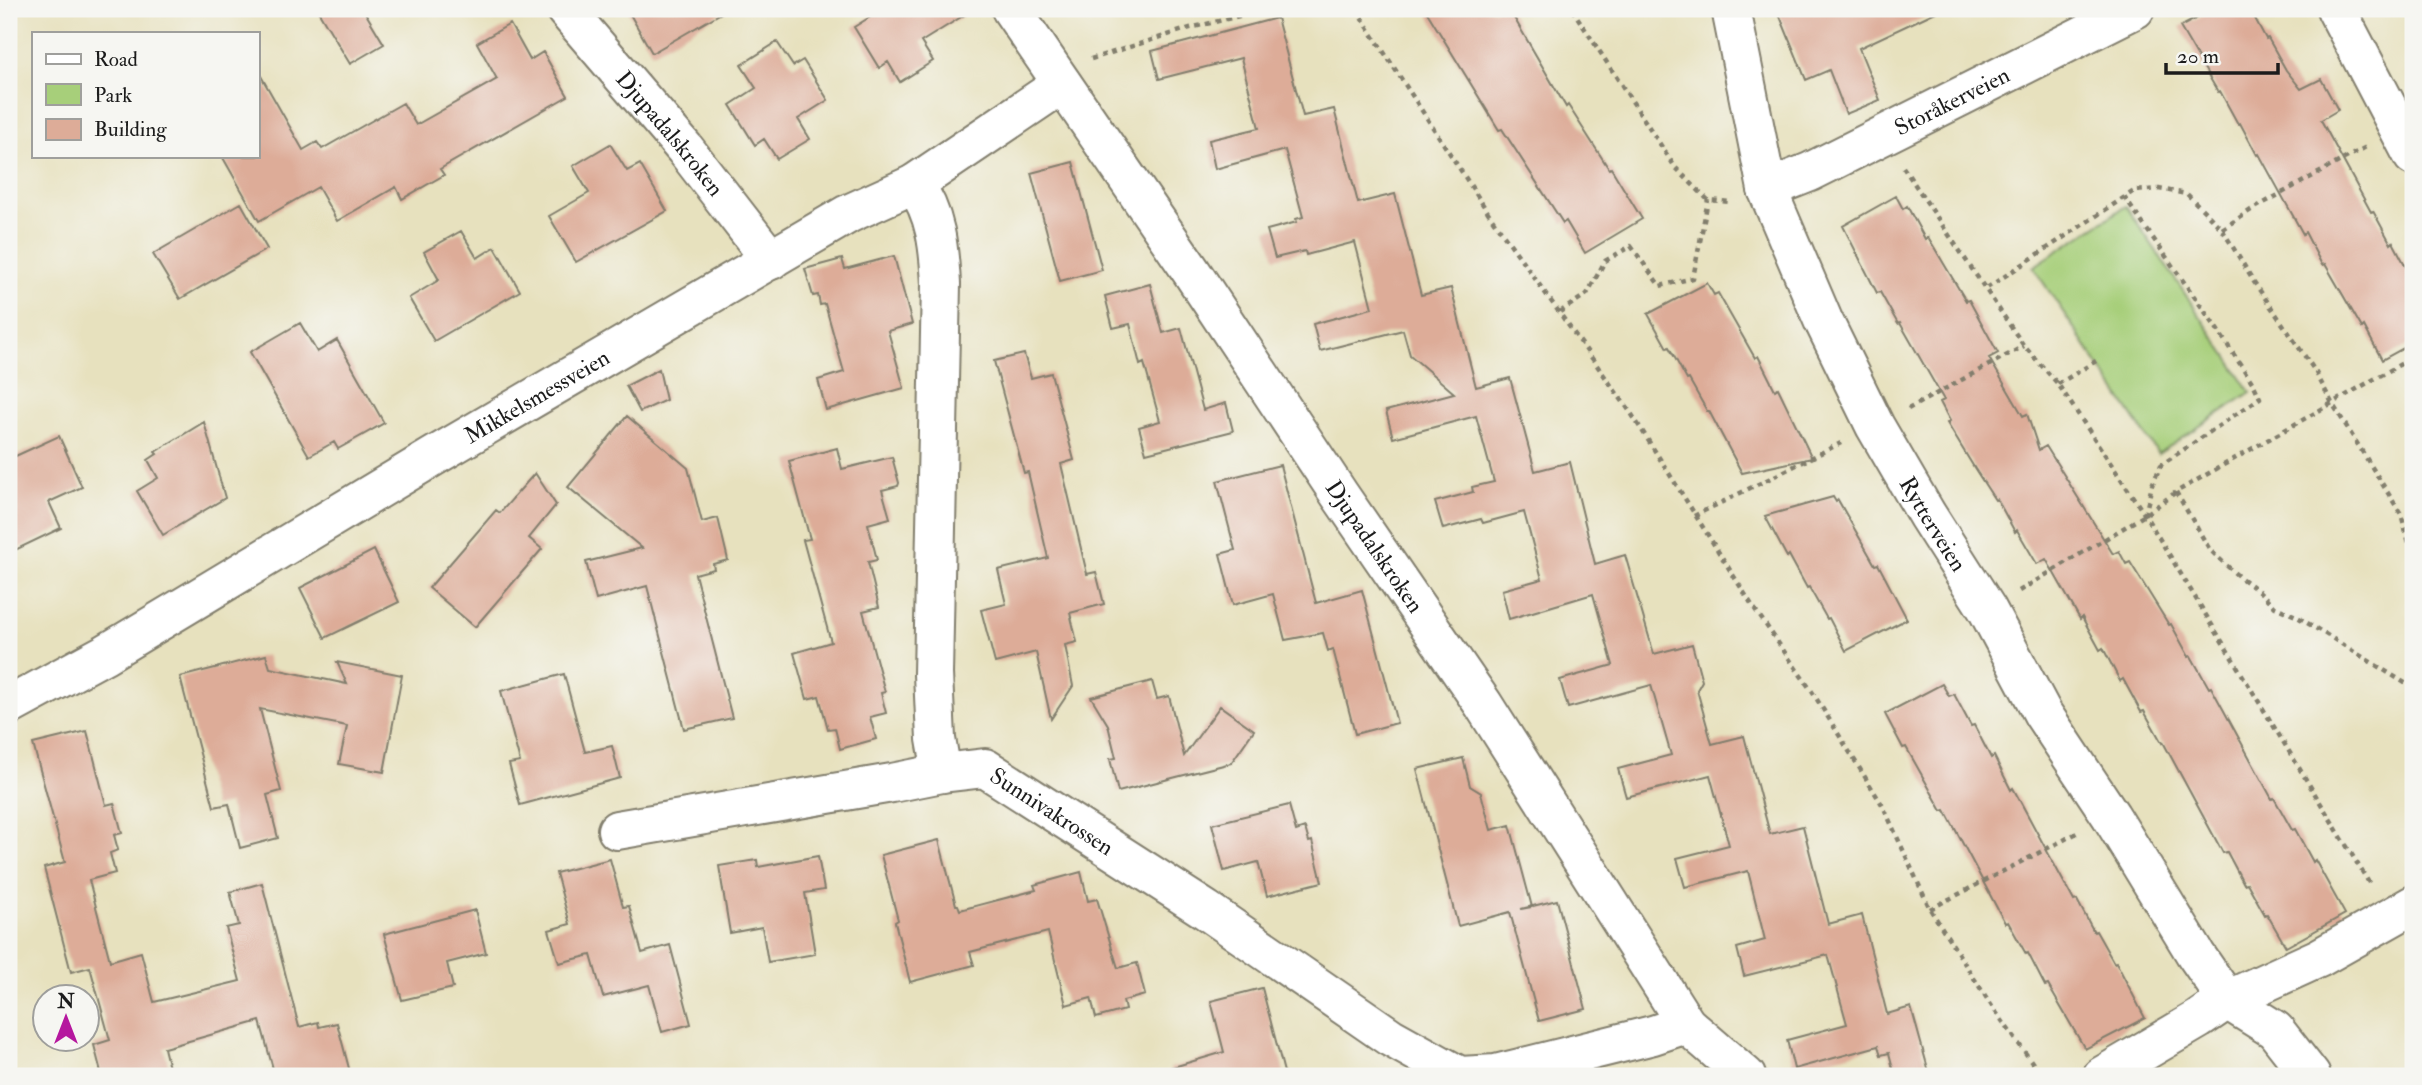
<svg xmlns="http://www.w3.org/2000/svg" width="2422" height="1085" font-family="'IM FELL Double Pica',serif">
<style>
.green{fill:#a7cf7a;stroke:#62764b;stroke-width:2}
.building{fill:#ddac98}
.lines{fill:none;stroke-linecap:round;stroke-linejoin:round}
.minor-casing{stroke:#827e6d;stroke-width:42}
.path{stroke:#827e6d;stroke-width:4.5;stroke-dasharray:5 5;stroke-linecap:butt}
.minor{stroke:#fff;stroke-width:38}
.labels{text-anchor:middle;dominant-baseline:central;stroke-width:6;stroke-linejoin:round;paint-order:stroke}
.street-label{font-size:23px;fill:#1c1c1c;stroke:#f6f6f2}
</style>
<rect width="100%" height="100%" fill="#f6f6f2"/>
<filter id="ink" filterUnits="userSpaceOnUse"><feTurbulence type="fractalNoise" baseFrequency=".0143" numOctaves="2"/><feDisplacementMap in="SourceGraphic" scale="14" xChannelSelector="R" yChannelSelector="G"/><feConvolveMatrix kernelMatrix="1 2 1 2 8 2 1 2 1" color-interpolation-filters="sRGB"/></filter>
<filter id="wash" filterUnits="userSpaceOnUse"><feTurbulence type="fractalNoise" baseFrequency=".00686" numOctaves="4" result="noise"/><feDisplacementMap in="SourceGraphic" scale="28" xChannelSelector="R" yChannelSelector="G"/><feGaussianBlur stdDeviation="1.57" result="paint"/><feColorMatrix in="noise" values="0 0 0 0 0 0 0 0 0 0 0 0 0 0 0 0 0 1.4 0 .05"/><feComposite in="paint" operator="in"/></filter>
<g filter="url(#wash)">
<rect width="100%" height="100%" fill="#e7e1be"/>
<path class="green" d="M2126 206 2251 392 2158 454 2033 267Z"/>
<g id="blocks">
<path class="building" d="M317 9H363L384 44 350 64Z
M627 9H728L652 53Z
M883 9H974L921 42 933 61 900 82 888 62 879 68 854 27Z
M1425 9H1509L1566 107 1568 105 1609 169 1611 168 1642 219 1585 253 1566 221 1563 223 1502 129 1499 130Z
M1777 9H1942L1859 48 1880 100 1846 114 1829 70 1806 80Z
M2214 9H2250L2266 39 2268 38 2286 70 2301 89 2321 79 2338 110 2321 120 2371 212 2373 211 2391 244 2393 242 2413 280V343L2382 360 2364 326 2362 328 2325 264 2322 265 2305 232 2303 234 2259 154 2257 155 2240 123 2238 124 2220 91 2218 92 2180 27Z
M1277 18 1303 116 1334 109 1358 203 1395 194 1421 295 1451 288 1476 387 1510 378 1535 471 1570 462 1595 564 1625 555 1654 654 1692 644 1702 681 1697 690 1712 744 1744 736 1770 834 1803 826 1828 924 1862 915 1887 1014 1911 1007 1930 1076H1895L1889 1053 1881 1055 1878 1046 1794 1069 1787 1040 1847 1024 1828 955 1744 976 1737 948 1765 940 1748 871 1685 887 1677 858 1729 845 1710 775 1626 797 1618 769 1671 755 1651 685 1568 708 1560 680 1613 665 1593 594 1509 619 1502 590 1542 579 1524 512 1483 523 1481 519 1443 529 1435 502 1473 492 1472 487 1494 482 1476 416 1393 438 1386 411 1454 393 1410 355 1403 330 1320 351 1313 324 1372 308 1355 242 1306 255 1305 251 1275 258 1267 230 1297 222 1296 219 1303 217 1285 150 1215 169 1209 140 1259 128 1241 58 1159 79 1152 51Z
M510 24 530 60 543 52 568 96 440 169 444 175 402 199 396 187 337 221 318 187 259 221 222 156H257V69L303 150 317 142 322 149 403 103 416 125 497 79 477 43Z
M777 42 793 66 803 60 828 100 798 119 810 139 777 159 764 139 755 145 730 105 756 88 741 65Z
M610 144 627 171 640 164 667 211 576 262 549 216 589 193 573 166Z
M1073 162 1102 270 1060 281 1031 173Z
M1896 196 1903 209 1907 206 1925 239 1928 237 1966 301 1969 300 1998 353 1989 358 2023 416 2027 414 2039 450 2046 446 2113 554 2119 551 2126 564 2130 562 2169 625 2171 624 2189 657 2191 656 2209 688 2211 687 2272 799 2274 798 2292 830 2295 829 2313 862 2315 860 2345 914 2286 947 2267 914 2265 915 2247 883 2244 884 2227 852 2223 853 2163 742 2162 743 2144 711 2141 712 2123 679 2120 681 2103 648 2100 650 2082 617 2080 619 2046 559 2037 564 2017 530 2015 532 1997 499 1995 500 1975 469 1947 423 1950 421 1940 402 1944 400 1900 323 1898 324 1880 292 1877 293 1843 226Z
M241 203 267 249 180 299 153 254Z
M461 231 477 258 495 247 520 291 434 341 409 298 439 280 424 252Z
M894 256 912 324 888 331 904 388 826 410 818 380 844 372 825 304 820 305 818 295 813 296 805 269 842 259 845 269Z
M1707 283 1714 295 1718 293 1755 358 1758 356 1775 390 1778 388 1812 458 1742 473 1709 411H1707L1689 379 1687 380 1669 347 1667 348 1648 314Z
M1150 284 1163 333 1181 328 1203 410 1226 403 1233 431 1146 453 1139 427 1160 421 1144 363 1140 365 1130 324 1113 328 1105 296Z
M300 323 317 352 337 340 384 423 338 449 334 442 309 456 250 352Z
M1024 354 1031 378 1051 373 1074 460 1061 464 1087 574 1096 572 1104 604 1070 613 1077 642 1065 645 1073 686 1051 719 1036 652 995 663 981 610 1006 604 998 570 1048 558 1028 472 1024 473 994 361Z
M659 369 666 400 640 412 626 386Z
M627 416 688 468 702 522 718 518 728 560 713 564 714 569 695 574 732 718 684 729 647 586 596 600 586 562 642 548 568 487Z
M204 422 225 498 163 535 137 491 158 478 148 460 157 454 155 452Z
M59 436 82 487 49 502 61 528 9 553V459Z
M837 448 842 469 892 457 899 483 898 486 882 490 890 518 868 524 877 560 868 562 879 607 863 611 885 692 881 693 886 713 870 717 876 739 840 749 835 728 828 729 819 696 807 699 794 653 831 642 803 540 810 539 789 461Z
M1280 465 1316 603 1362 590 1397 723 1355 734 1333 649 1328 651 1323 633 1285 640 1273 594 1233 605 1220 554 1235 550 1217 481Z
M535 473 556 505 529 538 542 549 475 627 429 588 496 510 500 513Z
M1833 497 1836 502 1838 500 1875 565 1878 564 1907 619 1846 651 1829 618 1827 619 1809 587 1807 588 1789 555 1787 557 1765 516Z
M374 550 399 602 325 638 300 588Z
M266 655 270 668 347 684 337 662 402 675 384 772 339 764 347 726 260 709 281 791 267 795 278 838 240 848 229 804 214 807 180 677Z
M564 674 585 752 612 746 620 778 520 805 509 764 520 762 501 691Z
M1152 681 1157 699 1169 696 1184 756 1220 706 1254 730 1231 763 1118 792 1110 759 1116 758 1108 725 1091 697Z
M1942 684 1949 696 1954 694 1971 726 1974 725 1991 758 1994 756 2011 790 2013 788 2074 901 2077 900 2094 932 2096 931 2114 963 2116 962 2145 1018 2085 1049 2048 985 2045 986 2028 953 2026 954 2008 922 2005 923 1945 810 1942 811 1906 747 1903 748 1885 714Z
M87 731 106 805 114 803 122 833 114 835 118 850 110 853 115 873 89 880 110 961 141 952 154 1002 240 981 226 928 239 925 230 892 262 883 299 1027 318 1022 319 1027 337 1023 351 1076H275L260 1021 164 1048 171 1076H102L94 1045 110 1040 90 967 71 972 44 868 65 862 33 744Z
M1463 758 1470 786 1481 793 1491 830 1510 825 1532 907 1521 909 1557 900 1586 1009 1539 1021 1510 912 1458 926 1417 769Z
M1289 805 1296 831 1305 828 1309 842 1312 841 1322 882 1267 896 1258 862 1224 871 1212 824Z
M939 840 956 905H958L960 910 1036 890 1034 885 1081 872 1088 901 1097 899 1118 968 1137 963 1145 995 1123 1001 1125 1010 1096 1018 1091 998 1066 1005 1048 932 970 952 974 965 910 982 895 922 898 920 881 855Z
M818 856 824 890 805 893 815 954 768 962 762 927 730 933 719 866 757 860 758 867Z
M610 859 623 907 629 906 642 953 670 945 691 1024 662 1032 649 985 603 997 591 955 559 963 549 930 570 924 556 873Z
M475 910 486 953 447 963 453 988 402 1000 384 934Z
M1262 988 1285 1076H1172L1170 1068 1224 1052 1211 1001Z"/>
</g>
</g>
<g filter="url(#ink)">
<use href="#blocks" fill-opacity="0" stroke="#827e6d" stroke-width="2"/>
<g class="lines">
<defs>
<g id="minor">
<path id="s1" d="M565 9 685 149 771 260"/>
<path id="s2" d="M1011 9 1191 271 1339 494 1483 704 1686 1024 1746 1076"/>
<path id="s3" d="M1731 9 1767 189 1823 320 1875 426 1927 515 1987 609 2043 714 2111 816 2196 955 2227 1000 2275 1030 2311 1076"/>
<path d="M2336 9 2413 156"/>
<path id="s4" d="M914 184C936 213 939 248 941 284L933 674 936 739 942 773 985 768 1206 910 1390 1037 1460 1076 1496 1074 1653 1035 1686 1024"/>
<path id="s5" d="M1767 189 1810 172 2135 9"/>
<path id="s6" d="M9 706 105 654 436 455 848 214 914 184 1062 84"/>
<path d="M617 830 892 783 942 773"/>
<path d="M2102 1076 2199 1019 2227 1000 2319 958 2413 905"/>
</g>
</defs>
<use href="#minor" class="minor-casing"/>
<path class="path" d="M1356 9 1491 217 1631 413 1752 605 1813 693 1883 806 1930 909 1993 1008 2042 1076
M1572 9 1675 167 1708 200 1731 202
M2403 9 2413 16
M1091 59 1190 28 1268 9
M1903 167 2024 346 2058 384 2145 515 2371 886
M2124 197 2215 326 2254 385 2260 398 2161 465 2152 485 2145 515
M2222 229 2251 210 2366 147
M1987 288 2134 191 2159 189 2187 194 2222 229 2254 282 2315 371 2332 403 2401 514 2409 543 2413 547
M1560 312 1587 294 1605 261 1631 246 1660 286 1693 278 1708 200
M2058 384 2096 361
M1908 409 2024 346
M2176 492 2210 550 2238 576 2260 592 2275 607 2296 616 2413 688
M1694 516 1841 443
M2019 591 2145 515 2176 492 2413 357
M1930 909 2079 832"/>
<use href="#minor" class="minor"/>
</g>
</g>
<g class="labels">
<g class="street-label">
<text stroke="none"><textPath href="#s5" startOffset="205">Storåkerveien</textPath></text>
<text stroke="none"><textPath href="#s1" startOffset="163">Djupadalskroken</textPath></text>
<text stroke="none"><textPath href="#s6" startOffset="612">Mikkelsmessveien</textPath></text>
<text stroke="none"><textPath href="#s3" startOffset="558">Rytterveien</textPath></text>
<text stroke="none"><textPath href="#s2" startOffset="649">Djupadalskroken</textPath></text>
<text stroke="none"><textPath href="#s4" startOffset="718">Sunnivakrossen</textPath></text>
</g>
</g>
<rect width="2422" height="1085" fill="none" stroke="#f6f6f2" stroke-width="35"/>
<rect x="32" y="32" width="228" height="126" fill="#f6f6f2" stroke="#9f9f9c" stroke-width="2"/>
<rect x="46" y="54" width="35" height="10" fill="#ffffff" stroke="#9f9f9c" stroke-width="2"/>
<text x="94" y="66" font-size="21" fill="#1c1c1c">Road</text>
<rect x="46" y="84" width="35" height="21" fill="#a7cf7a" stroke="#9f9f9c" stroke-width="2"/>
<text x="94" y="102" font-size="21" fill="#1c1c1c">Park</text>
<rect x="46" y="119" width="35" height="21" fill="#ddac98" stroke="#9f9f9c" stroke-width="2"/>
<text x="94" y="136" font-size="21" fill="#1c1c1c">Building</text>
<g transform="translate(66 1018)"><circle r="33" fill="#f6f6f2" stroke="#9f9f9c" stroke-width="2"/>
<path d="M0-5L12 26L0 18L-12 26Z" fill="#b5179e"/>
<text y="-10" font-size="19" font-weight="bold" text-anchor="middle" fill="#1c1c1c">N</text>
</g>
<path d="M2166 63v10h112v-10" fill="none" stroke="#1c1c1c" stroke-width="3.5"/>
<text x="2177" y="63" font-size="21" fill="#1c1c1c" stroke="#f6f6f2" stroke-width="5" paint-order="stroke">20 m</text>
</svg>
